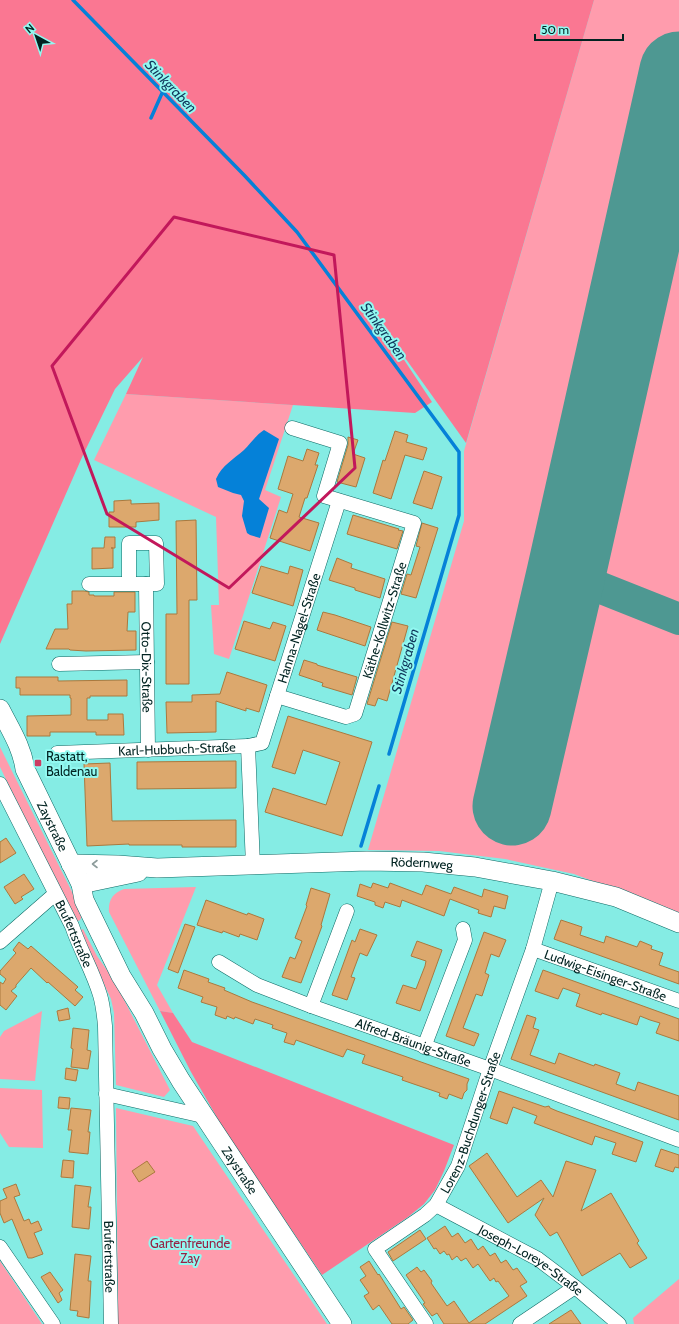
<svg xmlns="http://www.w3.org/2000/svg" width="679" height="1324" font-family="Cabin,sans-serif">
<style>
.green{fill:#ff9cad}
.forest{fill:#fa7792}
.water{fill:#0581d8}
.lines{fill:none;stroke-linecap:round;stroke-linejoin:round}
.stream{stroke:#0581d8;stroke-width:3.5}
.taxiway{stroke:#4e9892;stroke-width:32}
.runway{stroke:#4e9892;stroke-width:79}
.building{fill:#dca86d;stroke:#aa793e}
.street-casing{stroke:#0e6964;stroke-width:15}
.secondary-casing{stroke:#0e6964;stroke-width:20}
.street{stroke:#fff;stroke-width:14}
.secondary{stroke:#fff;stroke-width:19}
.oneway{stroke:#8d9c9b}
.marked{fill:none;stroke:#c2185b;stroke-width:3;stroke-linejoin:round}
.poi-dot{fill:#cc3d63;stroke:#92f9f1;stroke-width:1.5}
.labels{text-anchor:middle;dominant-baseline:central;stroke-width:4;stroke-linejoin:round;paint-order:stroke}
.street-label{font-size:13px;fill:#012321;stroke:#92f9f1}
.poi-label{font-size:13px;fill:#012321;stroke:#92f9f1;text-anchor:start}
.park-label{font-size:13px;fill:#972244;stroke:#92f9f1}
.water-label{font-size:14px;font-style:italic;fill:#10385b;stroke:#92f9f1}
</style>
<rect width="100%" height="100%" fill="#85ece4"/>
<path class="green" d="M594 0H679V914L574 874 505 859 439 851 368 850 464 521V451Z
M126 394 293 405 265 490 281 497 229 659 214 654 211 605H219L216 517 94 460Z
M0 747 75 898 82 916 80 920 76 922 74 919 0 767Z
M196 887 157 985 173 1013 160 1011 109 912C108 900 113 893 124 889Z
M83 929 97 956 114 980 170 1090 164 1097 116 1085 114 1013 111 999 79 931Z
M42 1011 35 1081 0 1079V1037L4 1031Z
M0 1088 42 1090 43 1148 9 1147 0 1133Z
M116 1108 193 1126 327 1324H118Z
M0 1261 42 1324H0Z
M679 1279V1324H634L633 1318Z"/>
<path class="forest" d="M0 0H594L466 443 373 313 432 402 415 413 126 394 143 357 115 389 83 455 0 644Z
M160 1011 173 1013 192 1042 454 1145 444 1171 435 1190 424 1204 408 1217 322 1275 223 1128 191 1072Z"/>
<path class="water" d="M264 430 279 439 259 499 269 508 260 538 250 535 247 533 242 516 244 501 241 495 233 493 218 487 216 479C222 465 234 459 244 450 251 443 256 435 264 430Z"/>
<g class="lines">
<path class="stream" d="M73 0 244 175 297 232 459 452V515L389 754
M151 118 163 91
M361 846 379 786"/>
<path class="taxiway" d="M566 574 679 619"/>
<path class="runway" d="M512 806 566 574 679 71"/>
</g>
<path class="building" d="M395 431 408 435 406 442 427 448 423 460 405 455 391 499 373 493 383 460 385 461Z
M348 437 358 440 353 454 365 458 356 487 337 482 348 445Z
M307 449 319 453 315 465H318L307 498H305L299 517 319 523 310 551 270 538 279 510 287 513 293 494 278 489 288 456 303 461Z
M424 471 442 477 432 509 413 503Z
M131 500V504L159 503V520L136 522V527H109V512H114V501Z
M353 515 399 529 398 530 403 531 397 549 347 534Z
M196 520 197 600H189V684H166V614H177L176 521Z
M422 523 438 528 416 598 401 594 407 574 411 575 420 547 416 546Z
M105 537H115V548H111H113V568L92 569V548H104Z
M337 558 352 564 351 568 385 579 380 598 355 590V588L329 580Z
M261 566 288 574 290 566 303 570 293 606 252 593Z
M72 591H84L89 592V595H94V596H114V592H135V612H128L127 631H136V650L86 651 70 650 69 649H46L55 629H68L67 604H72Z
M323 612 335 615 371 627 365 646 317 630Z
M244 621 270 629 273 622 286 626 275 661 235 649Z
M392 622 408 626 387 701 378 698 375 706 367 704Z
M304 660 317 664V665L357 677 352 695 322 686 323 683 299 675Z
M227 672 267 685 259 712 246 708V711L216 701V732L167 733 166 702H192V695L220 694Z
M16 677H58V681L127 680V696H90V698H87V720H108V714H123L124 735H96V732H50V736H27V716L71 715V698H70V695H20V688H16Z
M288 716 372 742 342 836 265 812 273 788 326 805 340 762 303 750 295 774 272 767Z
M236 761V788L137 789V762Z
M110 763 112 821 236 820V847H182V845H129V844L87 846 84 764Z
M6 838 16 853 0 863V842Z
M24 874 34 889 21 897 23 899 15 904 4 887Z
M373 883 388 888 390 883 422 895 426 885 451 894 454 887 482 897 484 889 508 896 505 909 494 906 491 917 478 913 479 910 450 899 444 916 402 900 400 907 385 902 383 908 375 905V902L357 896 360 884 371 888Z
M311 888 330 894 321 925 322 926 301 983 282 977 290 957 295 959 302 941 295 938 307 906 306 905Z
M206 900 247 915 248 913 264 919 257 940 240 934 239 937 223 931 222 933 197 925Z
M561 920 582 927 580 935 604 943 606 936 637 947 640 941 652 946 651 949 663 953 659 965 679 972V984L554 939Z
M185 924 195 927 178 973 168 969Z
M360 929 377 935 367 956 360 953 351 977 355 978 347 1000 332 995 352 940 355 942Z
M484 932 506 940 499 957 491 954 485 973 489 975 482 996 476 994 463 1028 479 1034 474 1046 446 1036Z
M417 941 442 950 420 1011 396 1003 403 985 416 989 425 966 426 961 411 956Z
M19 942 28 949 31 946 78 987 75 990 83 997 75 1006 48 982 47 983 31 968 16 985V987L11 991 17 996 6 1010 0 1005V982L3 984 6 979 0 974V971L16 953 13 950Z
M184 970 209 979 208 982 225 988 224 990 252 1002 469 1079 467 1084V1090L464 1093 462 1099 449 1094 447 1099 439 1096 440 1093 402 1080 403 1077 362 1063 365 1055 347 1049 343 1057 296 1040 294 1045 284 1042 287 1033 272 1028 273 1025 255 1019 253 1024 235 1017 234 1019 227 1016 226 1019 215 1015 217 1007 201 1002 203 997 178 988Z
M543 970 679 1019V1041L656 1033 660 1023 650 1020 640 1016 637 1025 602 1013 601 1015 576 1006 580 994 563 988 558 999 535 991Z
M68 1008 70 1019 59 1021 57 1011Z
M527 1015 536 1018 533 1028 539 1030 530 1055 555 1064 559 1053 594 1066 595 1064 620 1073 616 1084 635 1091 638 1082 679 1096V1120L511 1059Z
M73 1028 89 1030 87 1050 91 1051 88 1069 71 1067 73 1049 71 1048Z
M66 1068 78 1070 76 1081 65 1079Z
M499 1091 545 1107 549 1106 550 1108 557 1111 643 1142 636 1162 612 1154 616 1143 595 1136 592 1145 534 1123 537 1116 513 1107 507 1124 490 1118Z
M59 1097 70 1098 69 1109 58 1108Z
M71 1108 91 1110 88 1132H90L88 1154 69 1152 72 1130H68Z
M661 1149 679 1155V1168L675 1167 673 1172 655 1166Z
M487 1153 517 1197 541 1180 553 1197 566 1161 596 1170 581 1211 611 1193 639 1241 637 1243 647 1258 630 1268 620 1253 582 1276 557 1232 550 1236 535 1215 544 1198 508 1223 469 1166Z
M63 1160 74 1161 73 1178 61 1177Z
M147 1161 155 1172 139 1182 132 1171Z
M16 1184 20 1195 14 1197 24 1221 29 1219 31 1224 38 1221 42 1230 34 1233 43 1254 32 1258H28L12 1219 4 1223 0 1213V1201L7 1198 3 1189Z
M75 1185 91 1187 88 1207H91L89 1229 72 1227Z
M445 1226 452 1237 458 1233 465 1243 471 1239 478 1250 483 1246 490 1256 495 1253 501 1263 506 1260 513 1270 517 1268 527 1282 520 1286 527 1296 485 1324H444L437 1313 432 1316 423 1304 425 1303 406 1275 417 1267 421 1272 424 1270 432 1281 431 1283 447 1306 454 1301 469 1323 509 1296 498 1281 496 1282 494 1278 490 1281 478 1264 473 1268 466 1258 461 1261 457 1256 452 1260 449 1254 447 1255 444 1251 440 1254 436 1248 434 1249 427 1238Z
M420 1230 426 1239 393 1261 388 1252Z
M75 1254 91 1256 88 1281H91L89 1318 77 1316 78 1311 70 1310Z
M369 1261 378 1275 379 1274 401 1309 404 1307 413 1320 408 1324H392L379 1305 373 1310 364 1296 369 1293 360 1280 366 1276 360 1267Z
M50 1272 63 1290 59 1293 62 1300 58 1303 41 1277Z
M571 1310 581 1324H549Z"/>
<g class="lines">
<defs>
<g id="street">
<path d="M89 584C112 584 134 584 157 584L156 543H129V584"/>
<path id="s1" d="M146 584 148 750"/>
<path d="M59 664 147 662"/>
<path id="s2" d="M277 696 346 717 355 714 414 523 324 496 340 443 292 428"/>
<path id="s3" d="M57 753 248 746"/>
<path id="s4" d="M0 784 72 926C80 950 93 971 100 995 103 1005 104 1015 105 1026L111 1324"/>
<path id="s5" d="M253 865 248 746 262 743 339 501"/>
<path d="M0 942 55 894"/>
<path id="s6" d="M533 949 679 1001"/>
<path id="s7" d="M219 962 257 985 311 1006 490 1069 679 1140"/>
<path d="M311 1006 347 911"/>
<path d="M424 1047 465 940 463 929"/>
<path d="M106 1094 203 1116"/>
<path id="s8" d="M436 1205 538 1259 575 1287 619 1324"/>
<path d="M0 1247 53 1324"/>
<path id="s9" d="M426 1324 375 1249 425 1215 436 1205 458 1166 490 1069 533 949 552 881"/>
<path d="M520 1324 575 1287"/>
</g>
<g id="secondary">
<path id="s10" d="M0 709C10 729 22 747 25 769L81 884 84 900 121 976 144 1013 162 1049 181 1081 342 1324"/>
<path id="s11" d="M71 864 118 865 157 868 367 861 423 862 475 867 552 881 616 897 679 923"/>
<path d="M81 884 138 872"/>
</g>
</defs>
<use href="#street" class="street-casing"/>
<use href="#secondary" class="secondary-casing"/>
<use href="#street" class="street"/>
<use href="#secondary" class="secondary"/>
</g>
<defs><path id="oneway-chevron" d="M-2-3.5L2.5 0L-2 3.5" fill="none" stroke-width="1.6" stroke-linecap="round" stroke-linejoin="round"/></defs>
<use class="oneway" href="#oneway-chevron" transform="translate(95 864) rotate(-180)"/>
<path class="marked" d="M174 217 334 255 355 468 229 588 107 514 52 366Z"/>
<rect class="poi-dot" x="34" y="759" width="8" height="8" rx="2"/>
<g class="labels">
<g class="street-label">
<text stroke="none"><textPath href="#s2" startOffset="180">Käthe-Kollwitz-Straße</textPath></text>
<text stroke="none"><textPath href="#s5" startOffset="254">Hanna-Nagel-Straße</textPath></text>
<text stroke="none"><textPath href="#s1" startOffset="83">Otto-Dix-Straße</textPath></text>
<text stroke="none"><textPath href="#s3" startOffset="120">Karl-Hubbuch-Straße</textPath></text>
<text stroke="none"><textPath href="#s10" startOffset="129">Zaystraße</textPath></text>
<text stroke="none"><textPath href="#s11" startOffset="351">Rödernweg</textPath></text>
<text stroke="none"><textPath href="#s4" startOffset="167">Brufertstraße</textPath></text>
<text stroke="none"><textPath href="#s6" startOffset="77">Ludwig-Eisinger-Straße</textPath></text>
<text stroke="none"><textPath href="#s7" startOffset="211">Alfred-Bräunig-Straße</textPath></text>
<text stroke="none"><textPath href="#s9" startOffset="256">Lorenz-Buchdunger-Straße</textPath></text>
<text stroke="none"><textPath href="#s10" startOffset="522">Zaystraße</textPath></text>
<text stroke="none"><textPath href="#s4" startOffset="496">Brufertstraße</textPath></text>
<text stroke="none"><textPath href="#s8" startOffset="110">Joseph-Loreye-Straße</textPath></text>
</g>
<g class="poi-label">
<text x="46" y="756">Rastatt,<tspan x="46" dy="15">Baldenau</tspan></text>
</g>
<g class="park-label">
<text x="190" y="1243">Gartenfreunde<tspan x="190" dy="15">Zay</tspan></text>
</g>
<g class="water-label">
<text transform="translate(171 86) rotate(46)">Stinkgraben</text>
<text transform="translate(384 331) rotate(54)">Stinkgraben</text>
<text transform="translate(405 661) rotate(-74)">Stinkgraben</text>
</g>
</g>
<g transform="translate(36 36) rotate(320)" stroke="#92f9f1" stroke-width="3" paint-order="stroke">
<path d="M0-3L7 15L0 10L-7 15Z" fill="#012321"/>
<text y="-6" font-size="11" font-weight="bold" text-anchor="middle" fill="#012321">N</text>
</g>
<path d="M535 34v6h88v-6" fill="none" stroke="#012321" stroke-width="2"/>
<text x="541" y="34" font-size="12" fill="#012321" stroke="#92f9f1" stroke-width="3" paint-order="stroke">50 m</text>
</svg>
